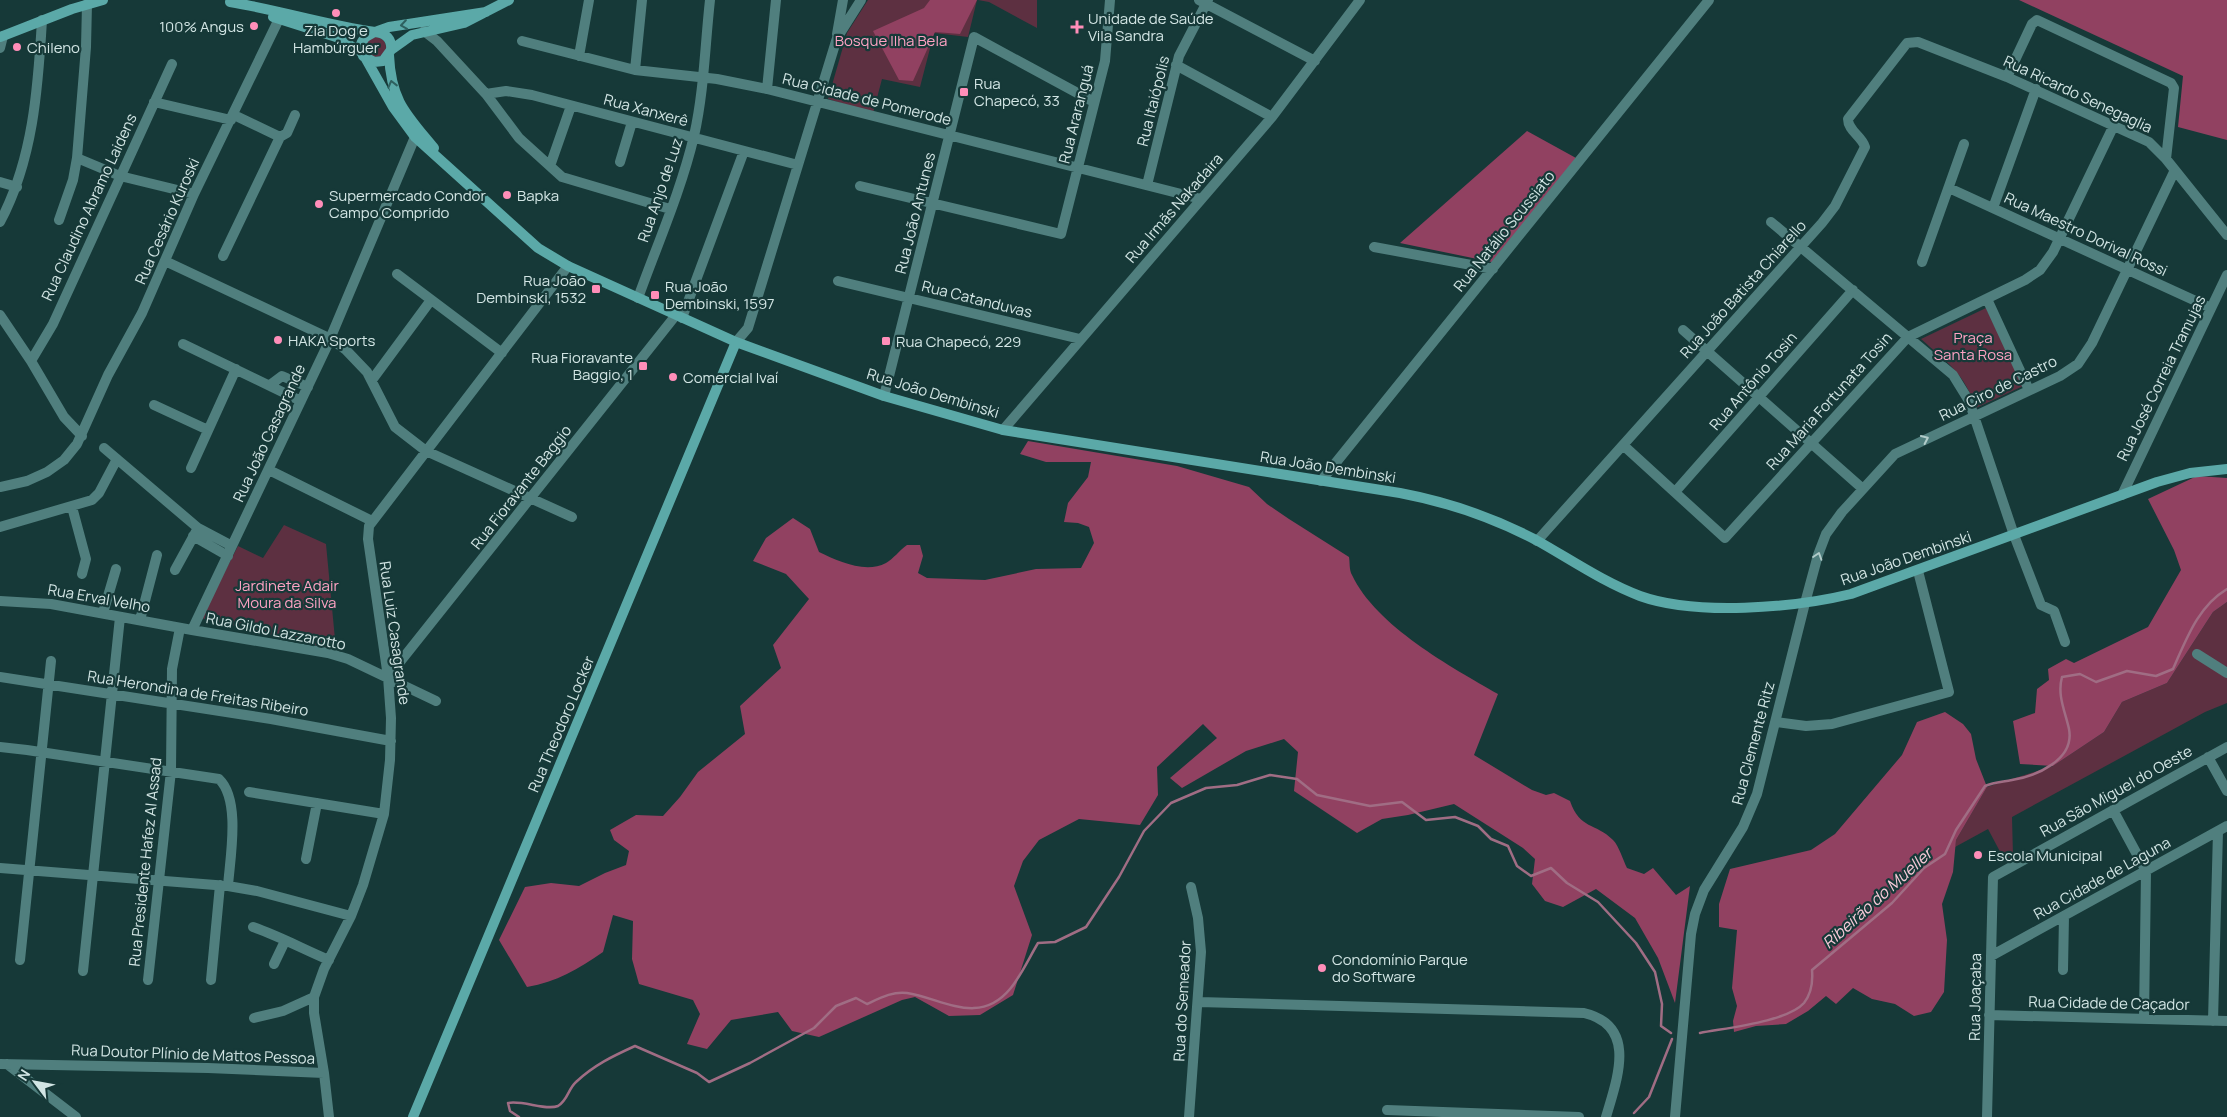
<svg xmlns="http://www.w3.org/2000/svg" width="2227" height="1117" font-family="Manrope,sans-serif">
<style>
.green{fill:#5d3041}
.forest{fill:#914161}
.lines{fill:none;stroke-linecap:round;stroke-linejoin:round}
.stream{stroke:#a06d84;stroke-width:2.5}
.minor{stroke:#507f7e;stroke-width:10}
.tertiary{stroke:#507f7e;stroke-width:10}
.secondary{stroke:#5ba9a8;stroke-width:10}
.oneway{stroke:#2e605f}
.oneway2{stroke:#b2ccca}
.poi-dot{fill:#ff8eb9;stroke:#163938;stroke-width:2}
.labels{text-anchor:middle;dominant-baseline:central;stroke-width:4.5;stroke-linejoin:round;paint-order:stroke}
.poi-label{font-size:15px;fill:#d2e5e4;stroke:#163938;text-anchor:start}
.park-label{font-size:15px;fill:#fea2c3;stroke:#163938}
.street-label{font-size:15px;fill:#d2e5e4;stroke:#163938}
.water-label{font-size:16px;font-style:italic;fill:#facbda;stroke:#163938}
</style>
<rect width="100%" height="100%" fill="#163938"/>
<path class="green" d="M868 0H977L968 37 934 33 920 87 882 79 873 113 828 99 847 33Z
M978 0H1037V28L989 2Z
M366 47a10 10 0 1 1 20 0a10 10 0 1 1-20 0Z
M1986 308 2023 386 1976 408C1964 373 1948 363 1921 339Z
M284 525 326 544 336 650 201 618 238 546 263 558Z
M2227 602V703L2205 712 2012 817 2013 856 2005 861 1988 829 1955 847 1956 840 1987 787 2053 766 2104 732 2122 702 2167 683 2213 612Z"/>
<path class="forest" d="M930 0H977L960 34 935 32 913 81 899 80 873 31 924 8Z
M2019 0H2227V140L2178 127 2183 76Z
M1527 131 1576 158 1492 262 1400 243Z
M1028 441 1177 466 1249 487 1267 504 1289 519 1349 557C1350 562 1349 570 1352 575 1376 626 1451 667 1498 694L1474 755 1532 790 1546 795 1554 793 1570 801C1580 830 1595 822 1613 840 1619 846 1623 860 1627 868L1644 874 1653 868 1676 895 1690 886 1675 1003 1658 958 1635 918 1596 889 1563 907 1545 901 1532 884 1535 859 1523 848 1454 804 1408 815 1382 819 1357 833 1294 791 1298 752 1284 739 1246 751 1182 788 1170 778 1217 738 1203 724 1157 767 1158 795 1140 825 1079 819 1039 840 1023 861 1014 886 1032 935 1013 995 980 1015 949 1016 915 997 902 1000 819 1037 792 1031 778 1012 731 1020 707 1049 687 1044 700 1014 693 1000 639 984 632 959 633 921 613 915 603 952C578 969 557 982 527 987L499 940 525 887 551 883 579 886 605 873 626 865 629 851 614 840 610 830 636 815 663 816 680 797 698 772 745 734 740 706 781 668 773 645 809 599 786 574 753 561 766 538 793 518 810 529 819 552C838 561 865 574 886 563 893 559 900 550 907 545H920L923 556 918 573 927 578 985 580 1036 569 1081 568 1094 543 1089 527 1078 523 1064 522 1068 503 1088 477 1091 462H1046L1020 454Z
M2197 476 2227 478V602L2213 612 2167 683 2122 702 2104 732 2053 766 2020 764 2013 721 2035 713 2037 689 2049 680 2048 669 2066 659 2074 663 2148 627 2181 570 2174 550 2148 499Z
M1945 712 1963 724 1971 734 1976 759 1987 787 1956 840 1953 872 1942 904 1947 940 1944 992 1931 1012 1914 1016 1895 1004 1872 999 1853 988 1836 1004 1826 996 1808 1011 1786 1024 1756 1026 1734 1032 1733 1021 1737 1006 1732 988 1737 930 1719 927V904L1730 869 1811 850 1835 834 1902 755 1917 722Z"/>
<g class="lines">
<path class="stream" d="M1700 1033C1725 1028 1787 1022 1804 1003 1812 993 1813 982 1812 970L1892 903 1924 868 1945 854 1956 830 1985 786C1994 782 2002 782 2012 780 2036 776 2075 760 2069 729 2065 711 2057 695 2062 677L2080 674 2096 682 2127 671 2156 676 2173 669C2186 640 2198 606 2227 589
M1634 1113 1649 1097 1672 1039
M519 1117 510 1111 508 1103C523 1100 546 1111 558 1106 568 1100 568 1089 576 1082 594 1065 613 1056 635 1046L697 1073 709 1082 750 1063 814 1028 836 1006 856 998 867 1004C880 998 893 991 907 993 944 999 979 1026 1010 989 1021 976 1029 958 1038 943L1055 942 1086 927 1119 877 1144 831 1171 803 1206 788 1237 785 1270 775 1297 779 1317 795 1370 806 1402 802 1426 820 1455 817 1478 826 1491 839 1508 846 1517 866 1531 876 1551 868 1567 883 1598 902 1636 943 1655 972 1662 1004 1661 1026 1671 1033"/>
<path class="minor" d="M1199 0 1315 61
M424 31 437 41 486 94 519 138 562 177 670 209
M837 34 843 0
M522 41 635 70 717 79 767 89 1201 199
M0 48 3 36
M579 56 589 0
M1176 65 1272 117
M635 70 642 0
M2007 77 2032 24 2037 20 2171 83 2174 88 2166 159
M767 89 776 0
M486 94 506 91 532 95 798 165
M154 102 231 120
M234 115 280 137
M77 158 120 176 194 194
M620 162 632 122
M550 166 571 106
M0 182 17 187
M1147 185 1179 56 1208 0
M860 186 1061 234 1105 61 1110 0
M1949 188 2211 308
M1993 208 2036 89
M59 220 73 180 77 158 86 47 87 4
M0 222C33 160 38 89 42 20
M1771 222 1953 375 1969 401 2014 535 2041 605 2054 611 2065 642
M1374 247 1493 269
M223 256 280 137 287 133 295 115
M165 261 331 339 346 350 367 372 395 427 426 451 572 517
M1922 262 1964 144
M397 274 502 353
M838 281 1080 339
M638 298C657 245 681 191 694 136 704 92 705 45 710 0
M1987 299 2029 390
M0 315 31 361 64 417 82 436
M682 318 744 151
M1683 330 1863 489
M736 342 748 328 837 38 861 0
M183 344 301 401
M31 361 53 324 172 64
M372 380 431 300
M270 385 282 376 308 387
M884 396 974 37 1094 102
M154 405 208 430
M1003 430 1272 117 1360 0
M1623 445 1725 538 1908 337 2025 280 2040 270 2053 252 2114 125
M104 448 198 528 232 546
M191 468 236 369
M269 470 372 521
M1321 481 1709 0
M0 487 27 481 47 472 64 460 77 444 108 375 142 313 194 194 279 19
M1675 492 1853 290
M2122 495 2227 275
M72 507 86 559 82 574
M0 527 92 500 99 493 117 459
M193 536 228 556
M1537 541 1822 223 1835 206 1865 147C1862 136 1848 131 1848 119L1907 43 1918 42 2007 77 2149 142 2166 159 2227 235
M175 570 198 528
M0 601 51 604 192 630 328 653 348 659 436 701
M1805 603 1818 555 1826 534 1842 512 1895 454 2060 376 2078 364 2092 343 2175 170
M103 613 116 569
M140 620 157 555
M192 630 327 346 415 137
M2197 654 2227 673
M0 677 271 719 391 741
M388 677 676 315
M1776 722 1806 726 1832 724 1949 692 1918 571
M0 747 27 750 219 779C241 800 230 858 228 886
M2208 757 2227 791
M249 792 384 814
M2113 810 2146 871 2144 1019
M306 859 317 803
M0 868 228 886 257 891 351 916
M253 927C279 936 303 949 329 960
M1991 956 2227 826
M20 960 51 661
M274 964 285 941
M2063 970 2064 916
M83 971 120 617
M148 980 171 771 172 669 180 628
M211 980 220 885
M1199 1002 1584 1013C1638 1026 1617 1079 1606 1117
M1989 1015 2227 1021
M254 1018 283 1011 314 997
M2213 1021 2218 831
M0 1064 208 1068 324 1073
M7 1064 76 1117
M1387 1110 1579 1117
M329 1117 324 1073 314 1013V997L324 969 351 916 363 885 384 814 390 760 391 718 388 677 368 539 369 526 568 266
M1189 1117 1201 952 1198 918 1191 887
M1987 1117 1993 877 2227 747"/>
<path class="tertiary" d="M1675 1117 1691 934 1695 914 1704 890 1743 827 1757 794 1805 603"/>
<path class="secondary" d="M230 2C279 10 326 25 375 32 386 33 392 39 391 50L383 61 374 62 363 56C354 36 375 32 389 27L486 12
M273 17 336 37 361 52
M0 37 72 9 103 0
M391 50 412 35 464 23 509 0
M389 55C391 101 406 114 434 148
M366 59 393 107 415 137 538 248 568 266 736 342 884 396 1003 430 1400 493C1448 502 1492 517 1536 540 1570 559 1603 582 1640 596 1696 616 1793 608 1851 594L2157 482 2190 473 2227 469
M413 1117 736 342"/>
</g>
<defs><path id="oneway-chevron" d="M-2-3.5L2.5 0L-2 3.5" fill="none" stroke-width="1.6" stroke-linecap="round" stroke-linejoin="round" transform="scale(1.25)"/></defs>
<g class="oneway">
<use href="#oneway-chevron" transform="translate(404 25) rotate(172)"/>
<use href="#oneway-chevron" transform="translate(392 84) rotate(-104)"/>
</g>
<g class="oneway2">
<use href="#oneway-chevron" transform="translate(1925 439) rotate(-25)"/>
<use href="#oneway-chevron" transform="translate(1818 556) rotate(-72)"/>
</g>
<g class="poi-dot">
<circle cx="336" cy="13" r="5"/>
<circle cx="254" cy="26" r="5"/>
<path d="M1074.5 19.5h5v5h5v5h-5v5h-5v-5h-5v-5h5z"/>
<circle cx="17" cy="47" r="5"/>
<rect x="959" y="87" width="10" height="10" rx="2.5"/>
<circle cx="507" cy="195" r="5"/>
<circle cx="319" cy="204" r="5"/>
<rect x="591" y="284" width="10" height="10" rx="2.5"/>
<rect x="650" y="290" width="10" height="10" rx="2.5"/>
<circle cx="278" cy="340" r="5"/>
<rect x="881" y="336" width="10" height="10" rx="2.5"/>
<rect x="638" y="361" width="10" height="10" rx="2.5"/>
<circle cx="673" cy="377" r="5"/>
<circle cx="1978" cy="855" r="5"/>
<circle cx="1322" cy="968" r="5"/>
</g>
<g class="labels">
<g class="poi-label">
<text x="1088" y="18">Unidade de Saúde<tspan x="1088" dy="17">Vila Sandra</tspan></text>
<text x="244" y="26" text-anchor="end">100% Angus</text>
<text x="336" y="30" text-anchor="middle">Zia Dog e<tspan x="336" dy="17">Hambúrguer</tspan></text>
<text x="27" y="47">Chileno</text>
<text x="974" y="83">Rua<tspan x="974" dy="17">Chapecó, 33</tspan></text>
<text x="329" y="195">Supermercado Condor<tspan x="329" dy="17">Campo Comprido</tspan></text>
<text x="517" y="195">Bapka</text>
<text x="586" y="280" text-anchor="end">Rua João<tspan x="586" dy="17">Dembinski, 1532</tspan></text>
<text x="665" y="286">Rua João<tspan x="665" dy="17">Dembinski, 1597</tspan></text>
<text x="288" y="340">HAKA Sports</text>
<text x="896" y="341">Rua Chapecó, 229</text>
<text x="633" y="357" text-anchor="end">Rua Fioravante<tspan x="633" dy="17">Baggio, 1</tspan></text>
<text x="683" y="377">Comercial Ivaí</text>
<text x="1988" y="855">Escola Municipal</text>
<text x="1332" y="959">Condomínio Parque<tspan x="1332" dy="17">do Software</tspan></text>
</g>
<g class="park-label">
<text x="891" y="40">Bosque Ilha Bela</text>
<text x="1973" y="337">Praça<tspan x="1973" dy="17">Santa Rosa</tspan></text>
<text x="287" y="585">Jardinete Adair<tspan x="287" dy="17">Moura da Silva</tspan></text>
</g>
<g class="street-label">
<text transform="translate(2078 94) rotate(25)">Rua Ricardo Senegaglia</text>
<text transform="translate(867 99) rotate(14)">Rua Cidade de Pomerode</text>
<text transform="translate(1153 101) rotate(-76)">Rua Itaiópolis</text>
<text transform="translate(646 110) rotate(15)">Rua Xanxerê</text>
<text transform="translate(1076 114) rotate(-76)">Rua Araranguá</text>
<text transform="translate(660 190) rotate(-71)">Rua Anjo de Luz</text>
<text transform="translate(89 207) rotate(-65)">Rua Claudino Abramo Laidens</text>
<text transform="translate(1174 208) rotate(-49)">Rua Irmãs Nakadaira</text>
<text transform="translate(915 213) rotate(-76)">Rua João Antunes</text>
<text transform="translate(167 221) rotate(-66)">Rua Cesário Kuroski</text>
<text transform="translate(1504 231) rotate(-51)">Rua Natálio Scussiato</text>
<text transform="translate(2086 234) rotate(25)">Rua Maestro Dorival Rossi</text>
<text transform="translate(1743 289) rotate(-48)">Rua João Batista Chiarello</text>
<text transform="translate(977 299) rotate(14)">Rua Catanduvas</text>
<text transform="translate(2161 378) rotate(-64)">Rua José Correia Tramujas</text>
<text transform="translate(1753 381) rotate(-49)">Rua Antônio Tosin</text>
<text transform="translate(1998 388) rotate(-26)">Rua Ciro de Castro</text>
<text transform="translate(933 393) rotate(17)">Rua João Dembinski</text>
<text transform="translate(1829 401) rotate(-48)">Rua Maria Fortunata Tosin</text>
<text transform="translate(269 433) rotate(-65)">Rua João Casagrande</text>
<text transform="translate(1328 467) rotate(9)">Rua João Dembinski</text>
<text transform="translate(521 487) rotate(-52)">Rua Fioravante Baggio</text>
<text transform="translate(1906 558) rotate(-19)">Rua João Dembinski</text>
<text transform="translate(99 598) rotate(10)">Rua Erval Velho</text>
<text transform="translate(276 631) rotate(11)">Rua Gildo Lazzarotto</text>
<text transform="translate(395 633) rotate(82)">Rua Luiz Casagrande</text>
<text transform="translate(198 693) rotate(9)">Rua Herondina de Freitas Ribeiro</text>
<text transform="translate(561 724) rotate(-67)">Rua Theodoro Locker</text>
<text transform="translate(1753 743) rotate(-75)">Rua Clemente Ritz</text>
<text transform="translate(2116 791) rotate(-29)">Rua São Miguel do Oeste</text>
<text transform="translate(145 862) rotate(-84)">Rua Presidente Hafez Al Assad</text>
<text transform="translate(2102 878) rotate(-29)">Rua Cidade de Laguna</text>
<text transform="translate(1975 997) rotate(-89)">Rua Joaçaba</text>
<text transform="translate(1182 1001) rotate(-87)">Rua do Semeador</text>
<text transform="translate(2109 1003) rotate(1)">Rua Cidade de Caçador</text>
<text transform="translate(193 1054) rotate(2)">Rua Doutor Plínio de Mattos Pessoa</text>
</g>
<g class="water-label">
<text transform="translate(1877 898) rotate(-42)">Ribeirão do Mueller</text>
</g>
</g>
<g transform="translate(35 1082) rotate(302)" stroke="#163938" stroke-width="4" paint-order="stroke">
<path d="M0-4L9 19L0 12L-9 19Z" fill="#d2e5e4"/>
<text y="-8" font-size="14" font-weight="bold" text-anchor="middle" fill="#d2e5e4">N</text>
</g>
</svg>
